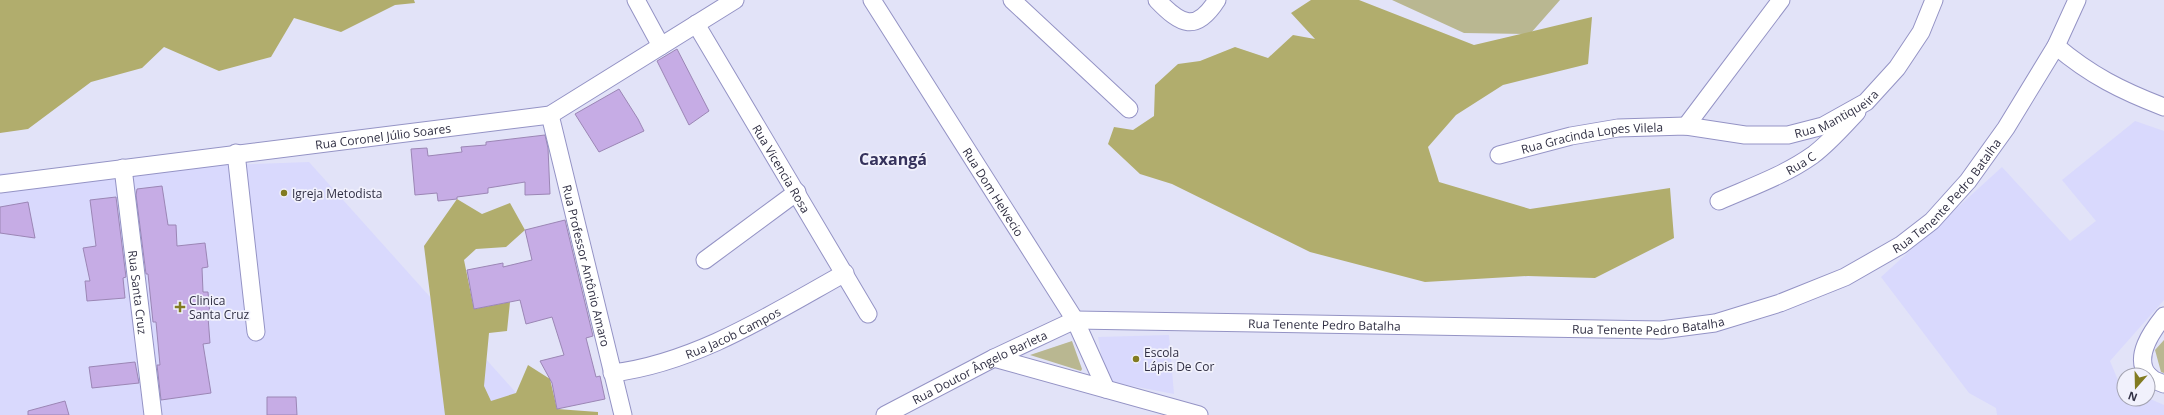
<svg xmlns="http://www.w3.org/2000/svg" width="2164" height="415" font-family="'Open Sans',sans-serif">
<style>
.built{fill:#d9d9fd}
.green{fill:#b9b791}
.forest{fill:#b1ad6d}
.building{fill:#c6ace5;stroke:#9b86b5}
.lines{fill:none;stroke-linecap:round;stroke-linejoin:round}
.minor-casing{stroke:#9493c5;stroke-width:19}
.minor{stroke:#fff;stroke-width:17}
.poi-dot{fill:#827b21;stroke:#f1f1fc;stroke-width:1.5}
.labels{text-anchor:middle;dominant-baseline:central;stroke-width:3.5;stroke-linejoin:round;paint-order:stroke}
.street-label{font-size:12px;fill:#313044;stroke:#f1f1fc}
.poi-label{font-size:12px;fill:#313044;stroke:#f1f1fc;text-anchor:start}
.district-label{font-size:16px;font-weight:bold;fill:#35325c;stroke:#f1f1fc}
</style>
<rect width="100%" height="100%" fill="#e2e3f8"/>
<path class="built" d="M2135 121 2164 131V300L2110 361 2120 385 2124 387V399L2148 398 2164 405V415H1997L1996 408 1969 393 1881 277 2002 167 2070 241 2096 221 2062 180Z
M309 162 536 415H0V173Z
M1169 335 1174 394 1106 381 1098 337Z"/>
<path class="green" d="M1392 0H1560L1530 34 1464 33Z
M2164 340V373L2161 372 2155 350Z
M1072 341 1082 369 1081 371 1030 355Z"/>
<path class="forest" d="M0 0H414L415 3 395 5 341 32 294 18 271 57 219 71 164 47 142 68 91 82 28 129 0 133Z
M1311 0H1359L1474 45 1592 17 1588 64 1503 85 1456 115 1428 147 1439 182 1530 209 1670 188 1674 238 1595 278 1528 276 1425 282 1310 252 1172 184 1140 174 1108 144 1114 127 1133 130 1154 116 1155 85 1178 64 1200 61 1235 47 1268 58 1293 35 1315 39 1291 13Z
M457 199 482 214 510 203 525 230 506 247 476 249 464 260 474 309 510 302 507 331 489 333 484 386 491 401 516 393 528 365 550 379 557 409 598 412V415H445L424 246Z"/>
<path class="building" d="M677 49 709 111 689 125 657 61Z
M619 89 638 119 644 131 599 152 575 114Z
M545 135 548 148 550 194 525 195V182L488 188V193L457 197V199L438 201 437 193 415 195 411 149 427 148 428 156 462 152 461 147 486 145V142Z
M162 186 168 225H176L177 246 205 243 208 267 202 268 203 292H208L210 317H208L210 343 203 344 211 393 161 400 157 365H160L156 322H153L148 274H146L136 195 137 189Z
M116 197 126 277 123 278 125 298 87 301 85 281H90L83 248 96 246 90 200Z
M28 202 35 238 0 233V207Z
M565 220 593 336 586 338 596 377 600 376 605 399 557 409 552 383 540 361 564 355 552 317 526 324 520 300 474 309 467 270 503 263V267L532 260 525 230Z
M135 362 139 383 92 388 89 367Z
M267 397H296L297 415H267Z
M65 401 69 415H28V411Z"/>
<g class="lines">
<defs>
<g id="minor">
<path d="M636 0 661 46"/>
<path id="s1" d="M872 0 1075 320 1106 389"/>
<path d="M1012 0 1129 109"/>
<path d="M1157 0C1181 25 1196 33 1217 0"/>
<path id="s2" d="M696 24 868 314"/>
<path d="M2056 46C2090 75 2122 91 2164 107"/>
<path id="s3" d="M550 115 623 415"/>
<path d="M1686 126 1781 0"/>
<path d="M236 153 256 332"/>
<path id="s4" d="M1499 155 1571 136 1618 128 1686 126 1745 135H1788L1823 126 1866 102 1897 68 1921 32 1934 0"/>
<path id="s5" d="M123 168 153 415"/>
<path id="s6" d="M0 184 550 115 735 0"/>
<path id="s7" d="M1719 201C1751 187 1785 175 1813 155 1829 143 1843 127 1857 112"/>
<path d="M705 260 797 192"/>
<path d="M994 358 1199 415"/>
<path id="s8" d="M612 373C696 363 773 313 845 273"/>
<path d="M2148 375C2133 357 2152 331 2164 316"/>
<path d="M2148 375 2154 380 2164 384"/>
<path id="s9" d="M885 415 994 358 1075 320 1661 330 1715 323 1780 303 1845 277 1901 245 1932 221 1968 181 2006 128 2056 46 2077 0"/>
</g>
</defs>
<use href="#minor" class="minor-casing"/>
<use href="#minor" class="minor"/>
</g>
<g class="poi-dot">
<circle cx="284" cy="193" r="4"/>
<path d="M178 301h4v4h4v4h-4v4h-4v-4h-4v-4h4z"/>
<circle cx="1136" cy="359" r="4"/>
</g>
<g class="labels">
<g class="street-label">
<text stroke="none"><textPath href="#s4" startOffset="346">Rua Mantiqueira</textPath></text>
<text stroke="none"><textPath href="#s6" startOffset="386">Rua Coronel Júlio Soares</textPath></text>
<text stroke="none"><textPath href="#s4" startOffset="95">Rua Gracinda Lopes Vilela</textPath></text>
<text stroke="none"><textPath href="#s7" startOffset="90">Rua C</textPath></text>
<text stroke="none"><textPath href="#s2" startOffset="168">Rua Vicencia Rosa</textPath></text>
<text stroke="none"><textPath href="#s1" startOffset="227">Rua Dom Helvecio</textPath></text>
<text stroke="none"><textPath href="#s9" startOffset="1123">Rua Tenente Pedro Batalha</textPath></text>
<text stroke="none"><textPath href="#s3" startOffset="155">Rua Professor Antônio Amaro</textPath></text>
<text stroke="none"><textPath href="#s5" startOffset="125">Rua Santa Cruz</textPath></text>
<text stroke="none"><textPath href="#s9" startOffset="462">Rua Tenente Pedro Batalha</textPath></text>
<text stroke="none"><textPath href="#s9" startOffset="786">Rua Tenente Pedro Batalha</textPath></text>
<text stroke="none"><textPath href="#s8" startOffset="128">Rua Jacob Campos</textPath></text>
<text stroke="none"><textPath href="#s9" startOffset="106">Rua Doutor Ângelo Barleta</textPath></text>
</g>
<g class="poi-label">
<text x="292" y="193">Igreja Metodista</text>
<text x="189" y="300">Clinica<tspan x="189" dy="14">Santa Cruz</tspan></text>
<text x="1144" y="352">Escola<tspan x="1144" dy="14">Lápis De Cor</tspan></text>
</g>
<g class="district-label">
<text x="893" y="159">Caxangá</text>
</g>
</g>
<g transform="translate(2136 387) rotate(200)"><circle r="19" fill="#f1f1fc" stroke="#a4a4b2"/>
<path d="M0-3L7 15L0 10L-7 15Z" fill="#827b21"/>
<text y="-6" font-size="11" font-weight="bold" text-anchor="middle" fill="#313044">N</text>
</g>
</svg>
